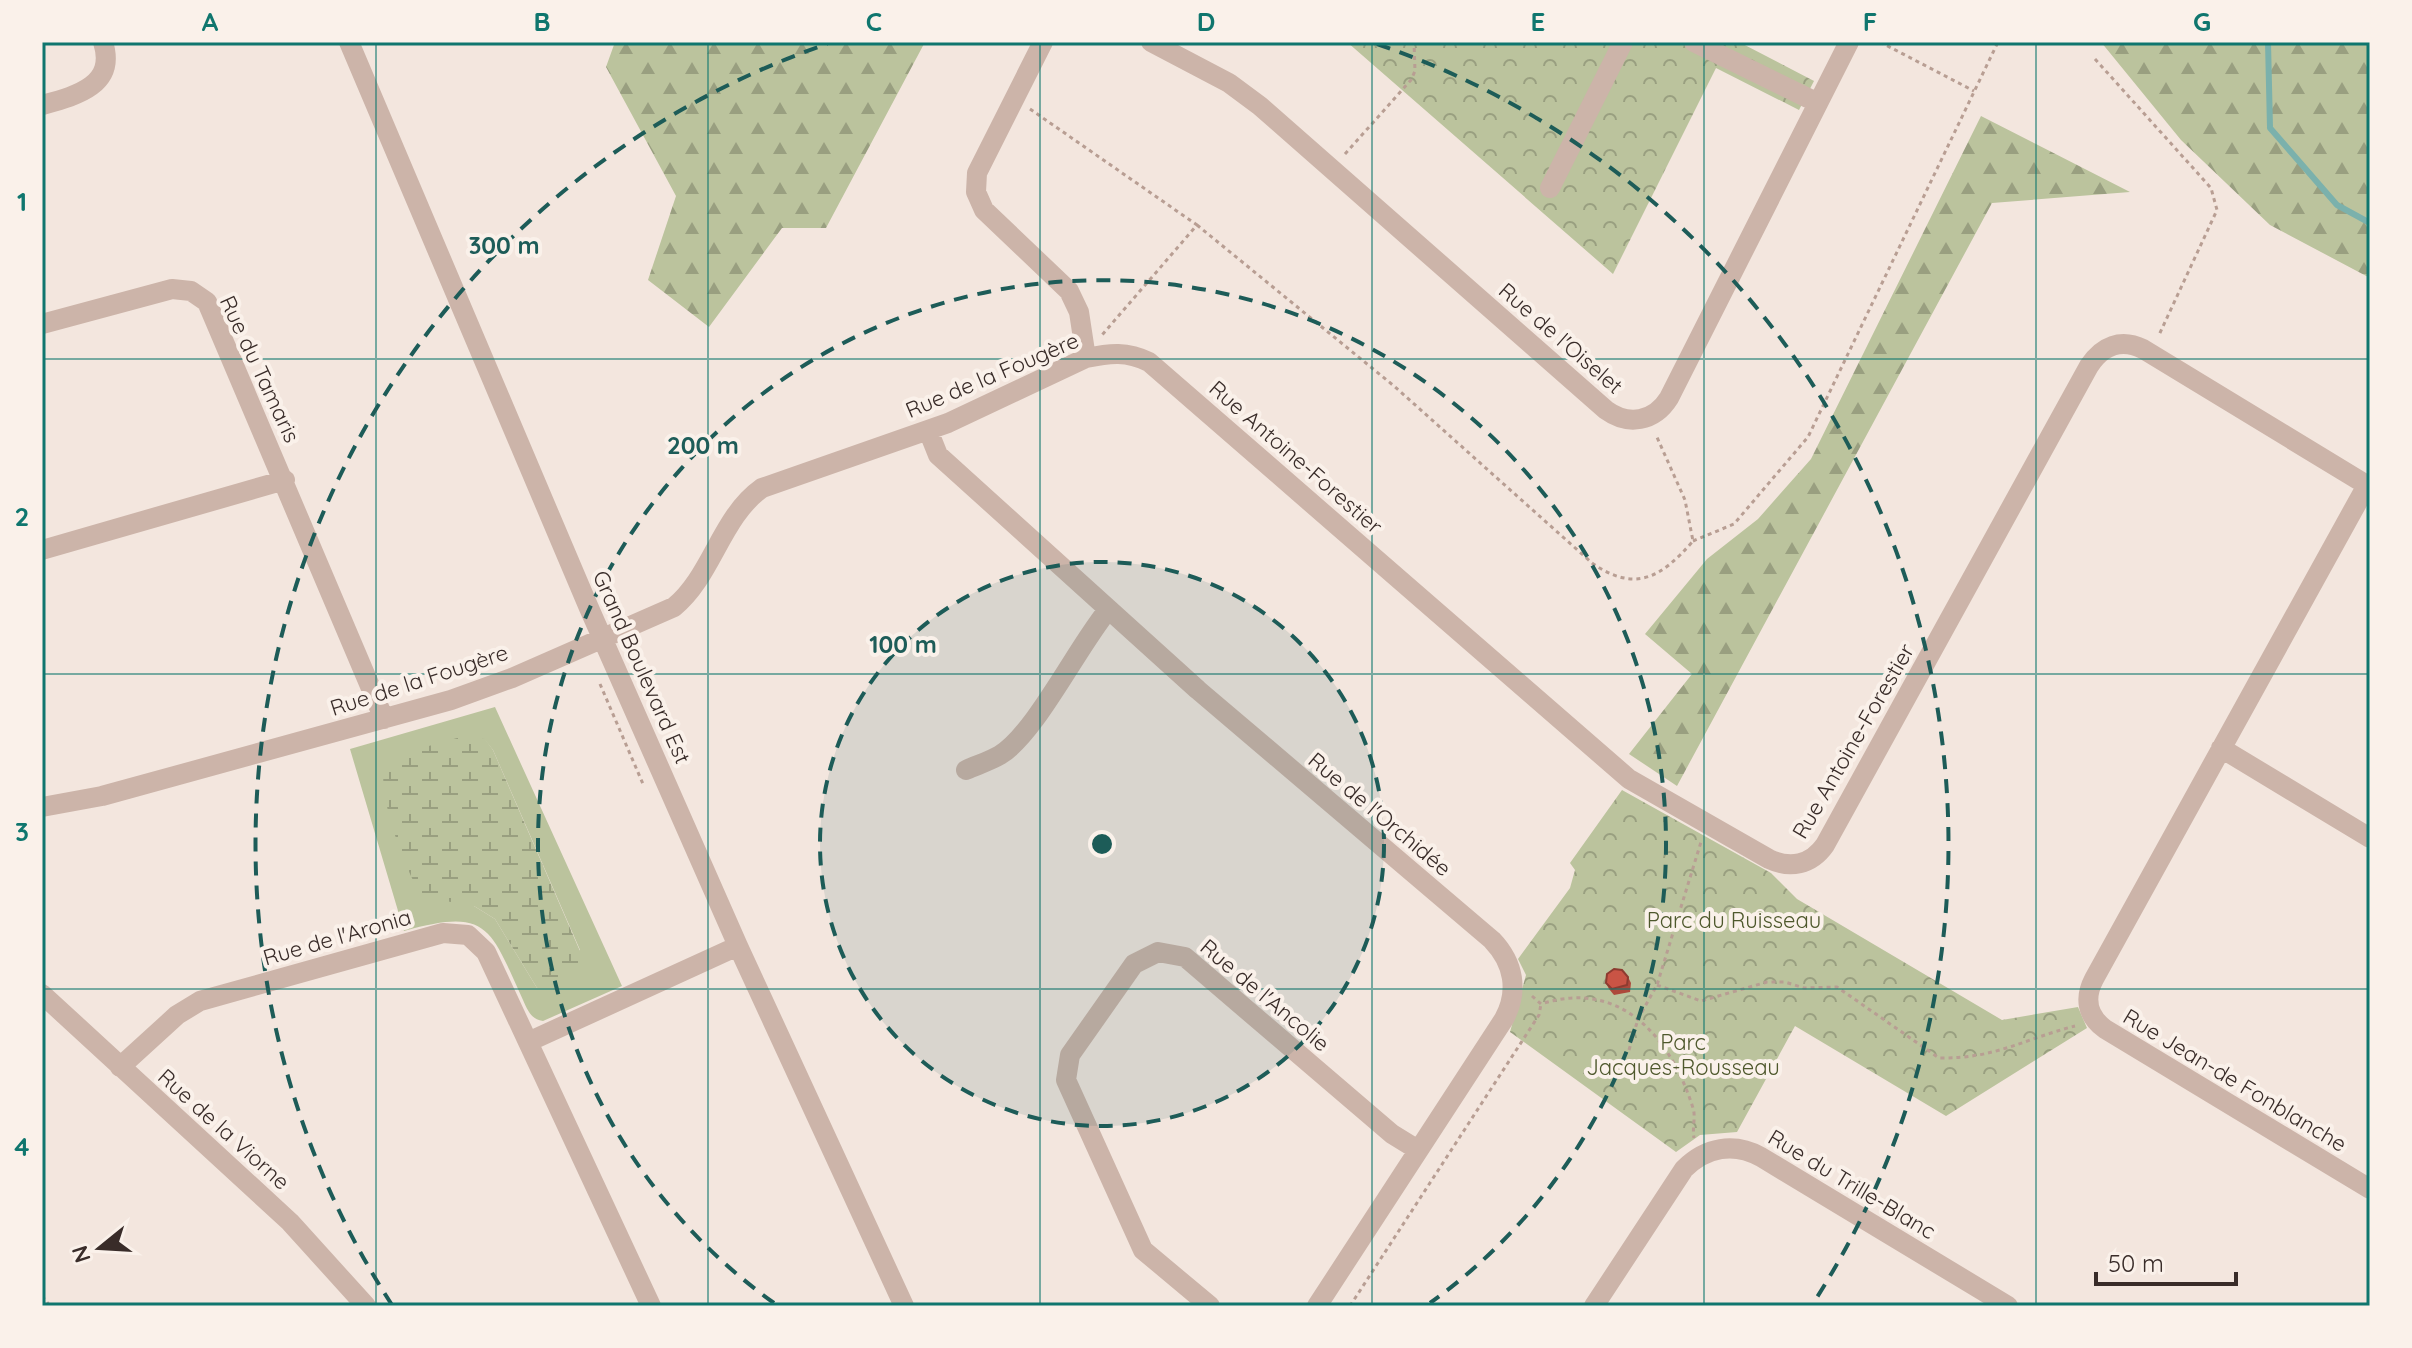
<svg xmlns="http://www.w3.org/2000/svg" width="2412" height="1348" font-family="Quicksand,sans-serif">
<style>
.grass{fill:#bbc39d;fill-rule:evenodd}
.forest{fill:url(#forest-firs)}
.wetland{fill:url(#wetland-marsh)}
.park{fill:url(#park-crowns)}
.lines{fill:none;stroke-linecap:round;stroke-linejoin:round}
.stream{stroke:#7bb1ac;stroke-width:6}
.path{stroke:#b89e93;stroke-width:3;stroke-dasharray:4 4;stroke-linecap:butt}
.minor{stroke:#ccb4a9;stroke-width:20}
.wall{fill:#ad483b}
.building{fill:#c95445;stroke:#8d3b30;stroke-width:2}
.grid{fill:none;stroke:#0f766e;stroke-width:2;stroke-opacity:0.55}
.ring{fill:none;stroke:#1d5c58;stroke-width:4;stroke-dasharray:14 10}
.labels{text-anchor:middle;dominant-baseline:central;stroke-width:8;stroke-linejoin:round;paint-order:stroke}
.street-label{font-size:22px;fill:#392c29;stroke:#faf1ea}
.park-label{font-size:22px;fill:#4e582c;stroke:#faf1ea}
.centre{fill:#1d5c58;stroke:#faf1ea;stroke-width:4}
.ring-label{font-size:24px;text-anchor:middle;font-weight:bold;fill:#1d5c58;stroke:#faf1ea;stroke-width:8;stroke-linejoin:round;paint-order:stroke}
.neatline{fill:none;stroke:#0f766e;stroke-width:3}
.grid-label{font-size:26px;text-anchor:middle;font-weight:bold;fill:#0f766e}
</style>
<defs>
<pattern id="forest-firs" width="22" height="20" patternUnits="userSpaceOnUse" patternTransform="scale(2)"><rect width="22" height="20" fill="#bbc39d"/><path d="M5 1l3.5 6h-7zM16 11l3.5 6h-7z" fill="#999f80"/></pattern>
<pattern id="wetland-marsh" width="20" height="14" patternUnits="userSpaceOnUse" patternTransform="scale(2)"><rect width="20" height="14" fill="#bbc39d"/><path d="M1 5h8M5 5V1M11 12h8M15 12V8" fill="none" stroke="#999f80"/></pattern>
<pattern id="park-crowns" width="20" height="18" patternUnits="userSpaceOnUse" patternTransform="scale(2)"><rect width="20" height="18" fill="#bbc39d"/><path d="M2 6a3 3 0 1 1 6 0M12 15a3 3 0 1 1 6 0" fill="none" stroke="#999f80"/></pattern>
</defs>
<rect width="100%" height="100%" fill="#f3e6de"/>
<path class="grass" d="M495 707 622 986 543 1021C531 1019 528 1011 523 1000 490 928 489 907 404 931L350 749ZM485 740 493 750 580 950 537 988 495 919 474 906Z"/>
<path class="forest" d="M615 42H925L826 228H782L709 327 648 280 676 196 606 67Z
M2101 42H2370V278L2270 225 2181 140Z
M1981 116 2130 192 1992 203 1677 786 1629 754 1692 674 1645 634 1707 559 1758 519 1811 459Z"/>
<path class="wetland" d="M457 738 485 739 493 750 580 951 582 969 571 980 537 988 495 919 474 906 422 897C405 869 378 799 384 766L397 755Z"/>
<path class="park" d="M1347 42H1739L1814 81 1799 110 1716 68 1613 274Z
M1622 790 1771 873 1797 899 2002 1020 2078 1007 2087 1028 1946 1116 1795 1026 1737 1132 1700 1135 1676 1152 1510 1032 1526 975 1518 959 1570 888 1575 870 1570 863Z"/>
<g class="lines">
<path class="stream" d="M2268 42 2270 128 2337 205 2370 223"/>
<path class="path" d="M1880 42 1974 91
M2095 59 2211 188 2217 210 2159 335
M1030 109 1197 225 1102 335
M1345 154 1411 80 1415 71 1414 42
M1197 225 1394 386 1592 563C1635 593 1661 578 1693 541L1685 500 1656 435
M1693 541 1734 524 1808 437 1998 42
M600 684 643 784
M1657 985 1701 1001 1767 982H1785L1804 988 1837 987 1939 1058C1995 1059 2024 1039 2075 1026
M1532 996 1541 1004C1621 978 1671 1038 1693 1108 1696 1117 1692 1128 1694 1138
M1629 1050 1638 1019 1657 985 1701 842
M42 1296 50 1306
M1350 1306 1539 1015 1541 1004"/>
<path class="minor" d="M349 42 589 608 738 946 904 1306
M1043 42 977 173 976 192 984 210 1069 291 1079 312 1086 358
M1151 42 1229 83 1260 106 1606 410C1628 426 1654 422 1669 398L1849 42
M1694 42 1818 103
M42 105C75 96 117 86 103 42
M1550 188 1623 42
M42 324 172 289 191 291 207 302 384 719
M928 430 938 455 1198 690 1492 940C1514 963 1519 991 1504 1019L1317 1306
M2367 485 2094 979C2084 998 2087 1016 2105 1029L2370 1189
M42 550 285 480
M2221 748 2370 838
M966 770C977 765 990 761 1000 755 1035 734 1078 646 1108 610
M42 807 102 796 451 700 512 678 674 607C712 576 721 517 762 488L948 423 1086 358C1110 353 1127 351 1149 362L1629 779 1769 859C1790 869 1811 865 1825 845L2089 366C2102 346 2121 338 2143 349L2370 487
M42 994 290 1222 366 1306
M528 1042 738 946
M120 1067 177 1015 200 1001 443 933 468 935 486 952 651 1306
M1210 1306 1143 1250 1066 1080 1070 1055 1134 964 1158 952 1185 957 1392 1134 1418 1150
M1594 1306 1684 1169C1706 1147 1734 1142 1761 1157L2008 1306"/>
</g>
<path class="wall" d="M1628 977 1631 983 1630 992 1614 995 1609 989 1606 983Z"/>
<path class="building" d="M1614 969 1622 970 1628 977 1627 985 1612 989 1606 983 1607 974Z"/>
<path class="grid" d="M376 42V1306M708 42V1306M1040 42V1306M1372 42V1306M1704 42V1306M2036 42V1306M42 359H2370M42 674H2370M42 989H2370"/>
<circle cx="1102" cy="844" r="282" fill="#1d5c58" fill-opacity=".12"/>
<g class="ring">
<circle cx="1102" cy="844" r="282"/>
<path d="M774 1303A564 564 0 1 1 1430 1303"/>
<path d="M392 1305A846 846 0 0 1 827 44M1377 44A846 846 0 0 1 1812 1305"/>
</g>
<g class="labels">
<g class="street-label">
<text transform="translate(1561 338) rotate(41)">Rue de l'Oiselet</text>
<text transform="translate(260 369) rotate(65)">Rue du Tamaris</text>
<text transform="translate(992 375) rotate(-23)">Rue de la Fougère</text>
<text transform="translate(1296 457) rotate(41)">Rue Antoine-Forestier</text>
<text transform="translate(642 667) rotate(66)">Grand Boulevard Est</text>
<text transform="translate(419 680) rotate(-18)">Rue de la Fougère</text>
<text transform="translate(1853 741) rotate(-60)">Rue Antoine-Forestier</text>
<text transform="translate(1380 814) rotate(40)">Rue de l'Orchidée</text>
<text transform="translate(337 937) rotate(-16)">Rue de l'Aronia</text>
<text transform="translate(1265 995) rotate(40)">Rue de l'Ancolie</text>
<text transform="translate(2235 1080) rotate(31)">Rue Jean-de Fonblanche</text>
<text transform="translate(224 1129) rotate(42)">Rue de la Viorne</text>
<text transform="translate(1852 1184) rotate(31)">Rue du Trille-Blanc</text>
</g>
<g class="park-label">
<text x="1734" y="920">Parc du Ruisseau</text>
<text x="1683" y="1042">Parc<tspan x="1683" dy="25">Jacques-Rousseau</tspan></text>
</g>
</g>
<circle cx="1102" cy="844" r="12" class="centre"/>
<g class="ring-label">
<text x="504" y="254">300 m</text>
<text x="703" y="454">200 m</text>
<text x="903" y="653">100 m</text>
</g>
<rect width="2412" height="1348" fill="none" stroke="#faf1ea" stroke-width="88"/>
<g transform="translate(100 1248) rotate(252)" stroke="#faf1ea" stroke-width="6" paint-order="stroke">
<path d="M0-6L14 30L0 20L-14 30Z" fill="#392c29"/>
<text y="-12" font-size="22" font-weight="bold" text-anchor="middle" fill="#392c29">N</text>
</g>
<path d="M2096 1272v12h140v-12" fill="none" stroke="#392c29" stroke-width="4"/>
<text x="2108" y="1272" font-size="24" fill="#392c29" stroke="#faf1ea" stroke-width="6" paint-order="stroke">50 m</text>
<rect x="44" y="44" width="2324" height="1260" class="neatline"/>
<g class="grid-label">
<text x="210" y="31">A</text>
<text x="542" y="31">B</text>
<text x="874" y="31">C</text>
<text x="1206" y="31">D</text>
<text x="1538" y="31">E</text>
<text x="1870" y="31">F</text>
<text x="2202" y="31">G</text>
<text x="22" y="211">1</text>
<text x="22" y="526">2</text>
<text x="22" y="841">3</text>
<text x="22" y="1156">4</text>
</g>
</svg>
